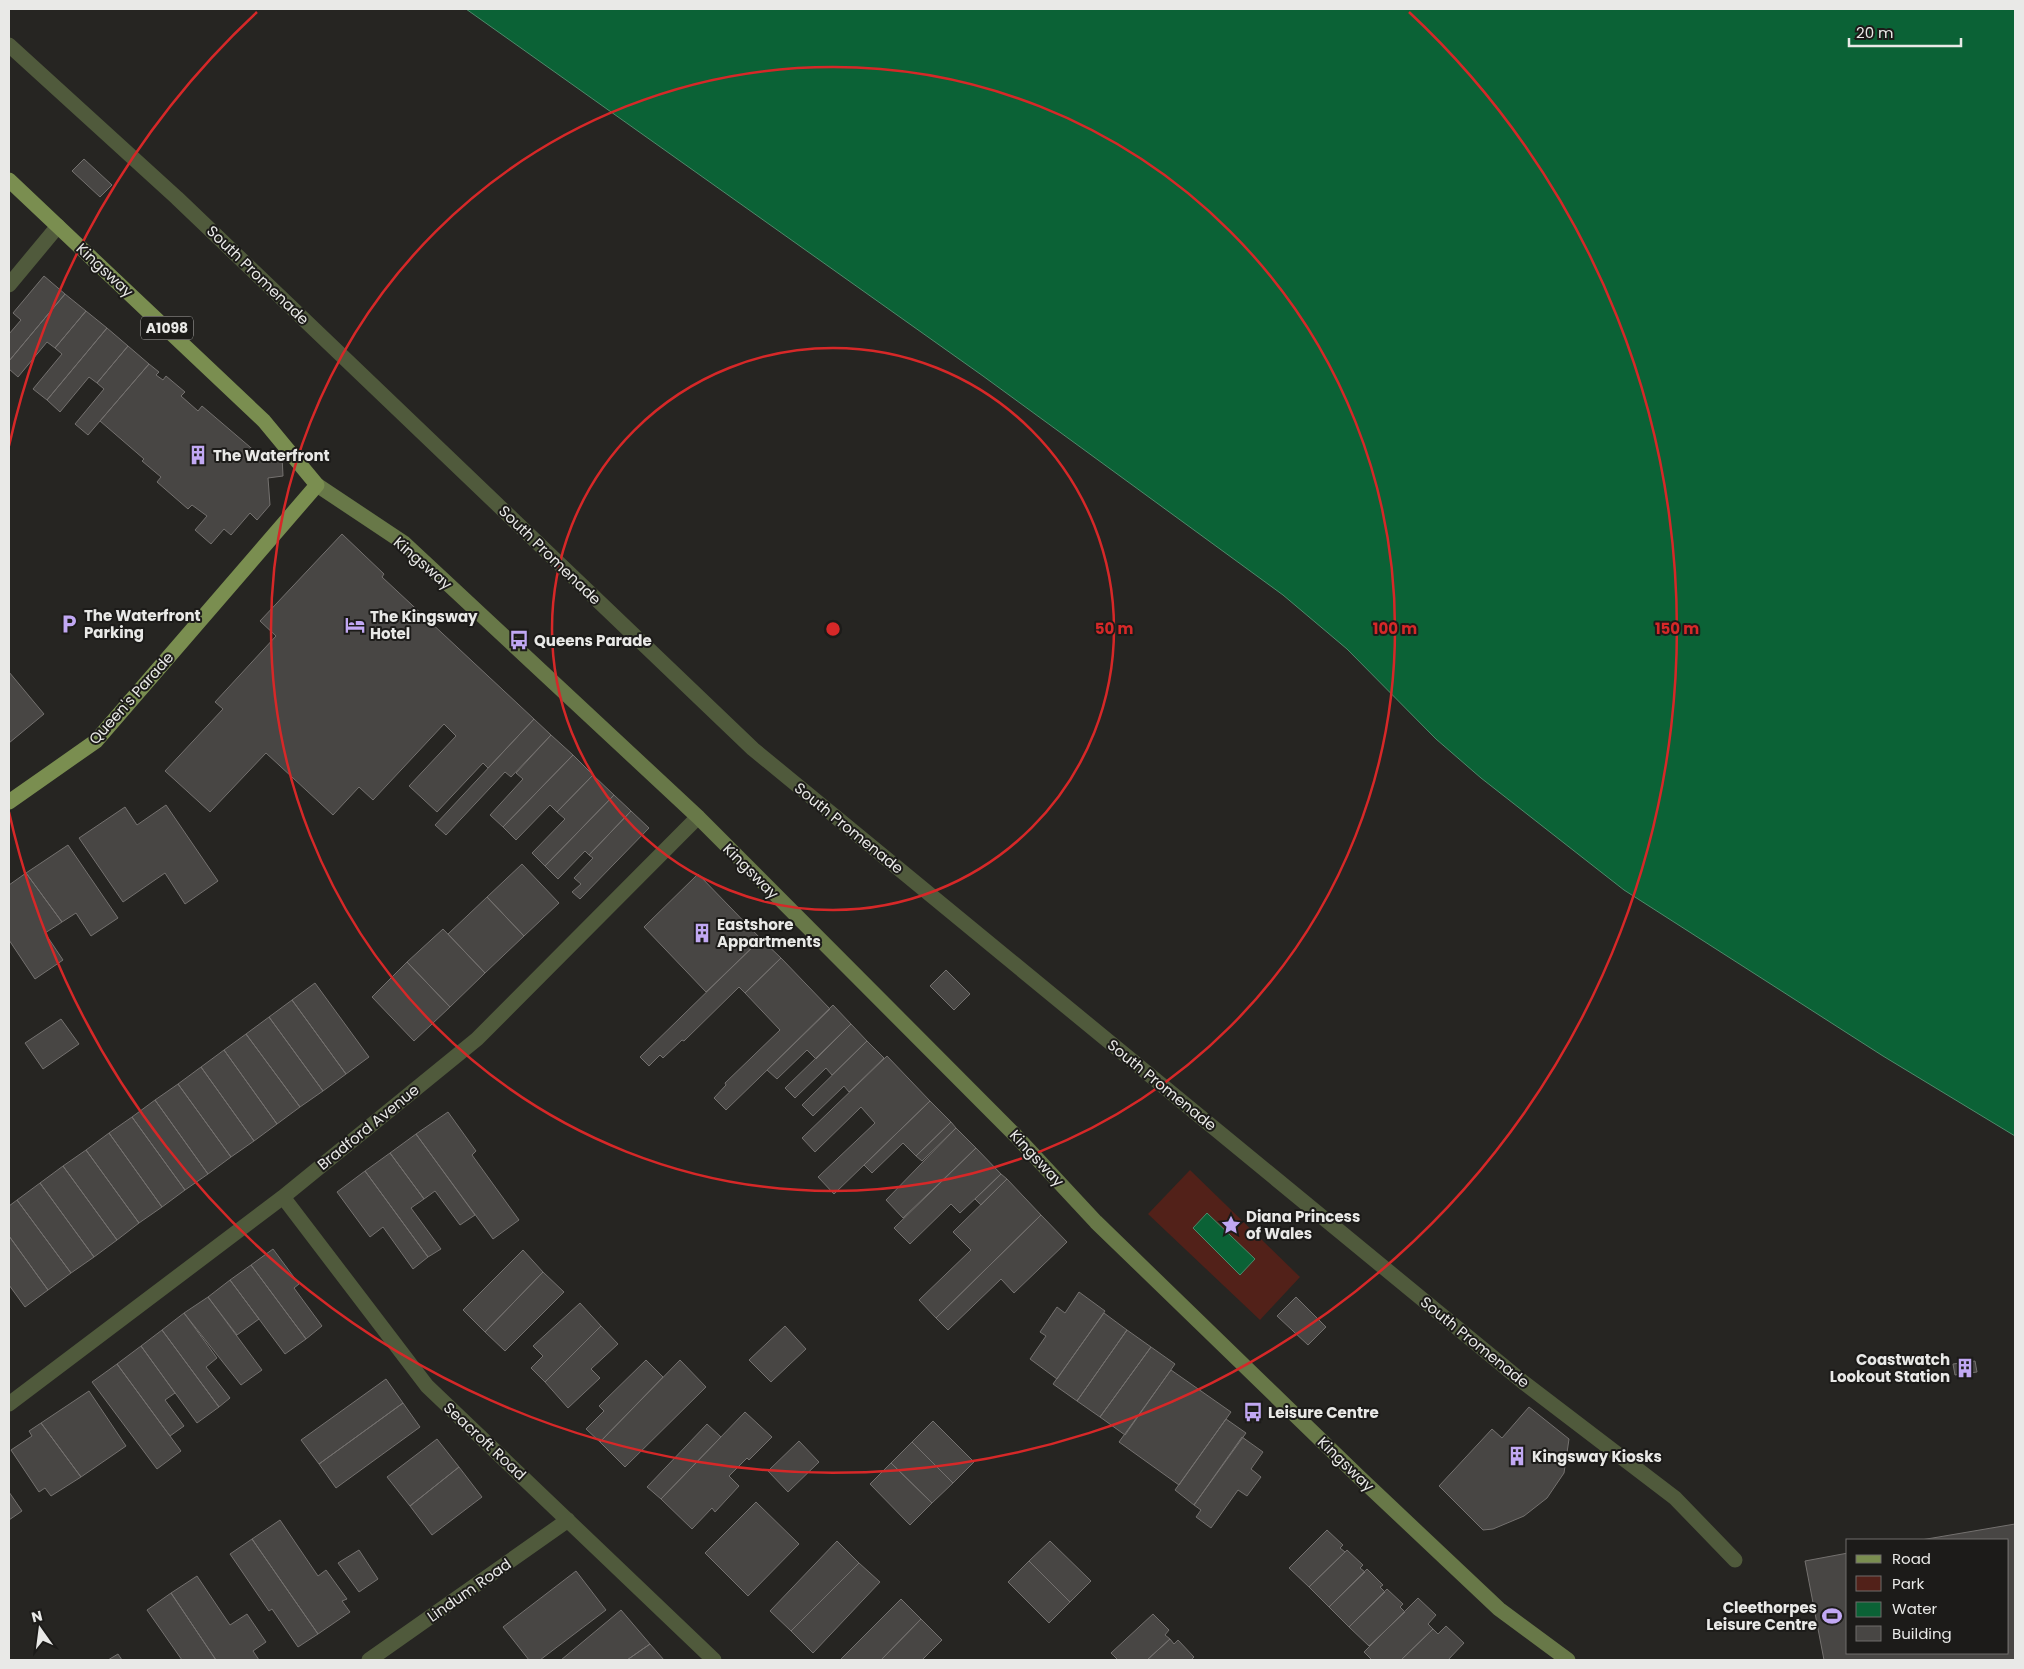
<svg xmlns="http://www.w3.org/2000/svg" width="2024" height="1669" font-family="Poppins,sans-serif">
<style>
.green{fill:#522119}
.water{fill:#0b6236;stroke:#4e8a6b}
.building{fill:#484644;stroke:#74716f}
.lines{fill:none;stroke-linecap:round;stroke-linejoin:round}
.street{stroke:#505a3c;stroke-width:15}
.secondary{stroke:#687848;stroke-width:15}
.primary{stroke:#7a8e50;stroke-width:15}
.ring{fill:none;stroke:#d62828;stroke-width:2.5}
.labels{text-anchor:middle;dominant-baseline:central;stroke-width:4;stroke-linejoin:round;paint-order:stroke}
.shield{fill:#1c1b19;stroke:#acaba9;stroke-width:1}
.shield-label{font-size:14px;font-weight:bold;fill:#e9e9e7}
.street-label{font-size:15px;fill:#e9e9e7;stroke:#1c1b19}
.poi-label{font-size:15px;font-weight:bold;fill:#e9e9e7;stroke:#1c1b19;text-anchor:start}
.centre{fill:#d62828;stroke:#1c1b19;stroke-width:2.5}
.ring-label{font-size:15px;text-anchor:middle;font-weight:bold;fill:#d62828;stroke:#1c1b19;stroke-width:4;stroke-linejoin:round;paint-order:stroke}
</style>
<rect width="100%" height="100%" fill="#262522"/>
<path class="green" d="M1190 1170 1300 1277 1260 1320 1148 1214Z"/>
<path class="water" d="M466 9H2015V1136L1883 1056 1624 890 1481 778 1436 739 1347 649 1283 595 983 376Z
M1207 1213 1255 1259 1240 1275 1193 1228Z"/>
<path class="building" d="M84 159 112 185 100 197 72 171Z
M44 276 65 294 9 361V334L21 320 13 313Z
M65 294 86 311 55 348 47 342 18 377 9 369V361Z
M86 311 107 328 47 400 33 389 62 354 55 348Z
M107 328 128 346 97 383 89 377 60 412 47 400Z
M128 346 149 364 88 435 75 424 104 389 97 383Z
M149 364 159 372 156 375 163 380 166 376 185 392 181 396 198 411 202 406 257 453 253 458 258 462 261 458 282 456 283 476 268 478 270 505 257 520 250 513 231 535 224 529 211 544 195 530 207 516 192 505 188 509 157 482 161 477 142 461 144 459 100 421Z
M342 534 384 574 382 577 534 719 488 768 483 763 437 812 409 786 456 736 444 724 373 800 359 787 333 815 266 753 210 812 165 771 223 709 215 702 276 636 260 621Z
M9 672 44 714 9 743Z
M534 719 551 735 511 777 505 772 446 835 435 825Z
M551 735 573 755 503 827 490 815 523 779 516 773Z
M573 755 593 775 557 812 550 805 516 840 503 827Z
M593 775 614 795 545 866 532 853 565 819 557 812Z
M614 795 631 811 589 855 585 851 558 879 545 866Z
M166 805 218 881 185 904 165 873 123 902 79 838 125 807 137 825Z
M631 811 649 828 580 899 572 892 581 884 574 878 593 858 589 855Z
M68 845 118 918 91 936 76 913 62 922 26 873Z
M522 864 559 903 524 936 487 897Z
M26 873 62 922 45 933 63 960 35 979 9 940V885Z
M698 874 761 939 706 992 644 927Z
M487 897 524 936 485 973 448 934Z
M443 929 485 973 450 1007 407 962Z
M761 939 781 958 745 993 739 987 684 1041 682 1040 663 1058 660 1055 649 1066 640 1057Z
M781 958 830 1009 726 1110 714 1098 726 1085 725 1083 780 1030 745 993Z
M407 962 450 1007 414 1041 372 997Z
M946 970 970 994 954 1010 930 986Z
M315 983 369 1057 346 1074 292 1000Z
M292 1000 346 1074 323 1091 269 1017Z
M833 1005 851 1024 816 1059 807 1050 777 1079 767 1070Z
M269 1017 323 1091 300 1107 246 1034Z
M61 1019 79 1044 43 1069 25 1043Z
M851 1024 867 1041 832 1075 826 1068 795 1098 785 1088Z
M246 1034 300 1107 277 1124 224 1050Z
M867 1041 884 1058 849 1092 844 1086 813 1116 802 1105Z
M224 1050 277 1124 254 1141 201 1067Z
M887 1056 930 1101 834 1194 818 1177 875 1123 861 1107 815 1152 802 1138Z
M201 1067 254 1141 231 1157 178 1084Z
M178 1084 231 1157 208 1174 155 1100Z
M155 1100 208 1174 185 1190 132 1117Z
M930 1101 951 1122 916 1156 903 1143 872 1173 864 1165Z
M448 1112 476 1151 472 1155 519 1220 493 1239 416 1134Z
M132 1117 185 1190 162 1207 109 1133Z
M951 1122 956 1128 922 1161 916 1156Z
M956 1128 976 1148 903 1218 886 1200Z
M109 1133 162 1207 139 1223 86 1150Z
M416 1134 475 1215 460 1225 435 1191 424 1199 390 1153Z
M976 1148 1001 1174 960 1213 951 1204 910 1244 894 1228Z
M86 1150 139 1223 117 1240 63 1166Z
M390 1153 424 1199 411 1208 441 1249 428 1257 365 1171Z
M63 1166 117 1240 94 1257 40 1183Z
M365 1171 428 1257 413 1269 383 1227 370 1237 337 1192Z
M1001 1174 1007 1179 981 1205 975 1199Z
M1007 1179 1041 1215 936 1318 919 1300 971 1250 953 1232Z
M40 1183 94 1257 71 1273 17 1200Z
M17 1200 71 1273 48 1290 9 1236V1206Z
M1041 1215 1067 1242 1014 1293 1001 1279 948 1330 936 1318Z
M9 1236 48 1290 25 1307 9 1285Z
M273 1249 299 1284 294 1288 322 1326 306 1339 251 1265Z
M523 1250 543 1272 485 1332 463 1310Z
M251 1265 306 1339 285 1354 230 1280Z
M543 1272 564 1292 505 1351 485 1332Z
M230 1280 259 1319 237 1335 208 1297Z
M1079 1292 1105 1311 1057 1379 1030 1359 1046 1336 1040 1332 1057 1307 1065 1313Z
M208 1297 262 1370 241 1385 184 1313Z
M1296 1297 1326 1327 1308 1345 1277 1316Z
M580 1303 601 1326 545 1382 531 1368 543 1356 533 1346Z
M184 1313 217 1358 206 1367 230 1398 219 1407 162 1330Z
M1104 1313 1127 1330 1077 1401 1053 1384Z
M601 1326 618 1344 591 1369 600 1378 568 1408 545 1382Z
M785 1326 806 1349 771 1382 749 1360Z
M162 1330 219 1407 197 1423 141 1346Z
M1127 1330 1151 1347 1100 1417 1077 1401Z
M141 1346 175 1393 165 1400 184 1426 170 1436 117 1364Z
M1151 1347 1175 1364 1125 1435 1100 1417Z
M646 1360 663 1377 600 1442 586 1429 604 1411 599 1406Z
M680 1360 706 1387 625 1467 600 1442Z
M1975 1361 1977 1372 1955 1375 1953 1364Z
M117 1364 181 1451 157 1469 92 1382Z
M1171 1370 1231 1412 1179 1485 1119 1442Z
M386 1379 403 1403 319 1464 301 1440Z
M89 1391 126 1446 81 1477 41 1423Z
M403 1403 420 1427 336 1488 319 1464Z
M1529 1407 1569 1439 1564 1473 1547 1498 1524 1516 1493 1529 1483 1530 1439 1486 1492 1429 1502 1438Z
M745 1412 772 1437 749 1460 747 1458 729 1476 739 1486 715 1512 712 1508 692 1529 661 1499Z
M1226 1419 1246 1433 1194 1505 1175 1490Z
M933 1421 974 1462 953 1483 912 1442Z
M41 1423 81 1477 51 1496 45 1488 39 1492 11 1450 32 1436 29 1431Z
M707 1424 721 1437 661 1499 647 1487Z
M1242 1437 1263 1452 1251 1469 1261 1477 1247 1496 1238 1490 1211 1528 1196 1517 1201 1510 1194 1505Z
M437 1439 459 1467 410 1506 387 1477Z
M799 1441 819 1462 788 1492 768 1471Z
M912 1442 953 1483 932 1503 891 1463Z
M891 1463 932 1503 910 1525 870 1484Z
M459 1467 482 1497 432 1535 410 1506Z
M9 1492 22 1511 9 1520Z
M756 1502 799 1544 748 1596 705 1553Z
M280 1520 318 1576 326 1570 347 1599 342 1601 350 1612 318 1634 252 1539Z
M2015 1524V1660H1824L1805 1561 1848 1553V1653H2008V1540H1921Z
M1327 1530 1343 1545 1340 1548 1345 1552 1309 1587 1289 1568Z
M252 1539 318 1634 298 1647 272 1609 269 1611 230 1554Z
M837 1541 859 1563 791 1631 770 1611Z
M1050 1541 1091 1581 1070 1602 1029 1561Z
M359 1550 378 1579 359 1592 338 1563Z
M1347 1550 1363 1565 1360 1568 1365 1572 1329 1607 1309 1587Z
M1029 1561 1070 1602 1049 1623 1008 1582Z
M859 1563 880 1582 813 1653 791 1631Z
M1367 1569 1383 1585 1380 1587 1385 1592 1349 1627 1329 1607Z
M576 1571 606 1610 540 1660H529L503 1627Z
M197 1576 230 1625 247 1614 266 1642 253 1651 259 1660H216L171 1593Z
M1387 1589 1403 1604 1400 1607 1405 1612 1369 1646 1349 1627Z
M171 1593 216 1660H182L147 1610Z
M1418 1598 1436 1615 1428 1624 1433 1629 1401 1660H1372L1364 1652Z
M901 1599 921 1619 881 1660H840Z
M621 1610 650 1644 627 1660H561Z
M1153 1614 1169 1630 1165 1635 1170 1639 1147 1660H1118L1111 1653Z
M921 1619 942 1640 922 1660H881Z
M1446 1626 1464 1643 1448 1660H1401L1433 1629 1438 1634Z
M1170 1639 1174 1644 1178 1640 1194 1657 1191 1660H1147Z
M650 1644 664 1660H627Z
M118 1654 122 1660H108Z"/>
<g class="lines">
<path class="street" d="M9 45 177 198 753 749 1523 1382 1675 1498 1735 1560
M9 285 58 226
M283 1197 427 1386 714 1660
M9 1404 283 1197 477 1039 698 817
M369 1660 568 1520"/>
<path class="secondary" d="M317 485 404 543 698 817 1017 1137 1096 1222 1358 1476 1499 1609 1568 1660"/>
<path class="primary" d="M9 180 264 421 317 485 96 741 9 802"/>
</g>
<g class="ring">
<circle cx="833" cy="629" r="281"/>
<circle cx="833" cy="629" r="562"/>
<path d="M9 446A844 844 0 0 1 257 12M1409 12A844 844 0 1 1 9 812"/>
</g>
<defs>
<symbol id="building-bare" viewBox="-9 -9 18 18"><path d="M-4-6H4V6H1V3H-1V6H-4ZM-2.5-4.3h1.7v1.8h-1.7ZM.8-4.3h1.7v1.8H.8ZM-2.5-1h1.7V.8h-1.7ZM.8-1h1.7V.8H.8Z" fill="#c1a8f3" stroke="#1c1b19" stroke-width="2.5" paint-order="stroke"/></symbol>
<symbol id="parking-bare" viewBox="-9 -9 18 18"><path d="M-3.5-5.5H1a3.5 3.5 0 0 1 0 7H-1V5.5H-3.5ZM-1-3.4V-.6H.8a1.4 1.4 0 0 0 0-2.8Z" fill="#c1a8f3" stroke="#1c1b19" stroke-width="2.5" paint-order="stroke"/></symbol>
<symbol id="hotel-bare" viewBox="-9 -9 18 18"><path d="M-6-4.5h1.5V1H6V5H4.5V3h-9V5H-6ZM-4 0a1.8 1.8 0 1 1 3.6 0ZM.5 0V-2.5h3Q6-2.5 6 0Z" fill="#c1a8f3" stroke="#1c1b19" stroke-width="2.5" paint-order="stroke"/></symbol>
<symbol id="bus-bare" viewBox="-9 -9 18 18"><path d="M-5-6H5V4H4V6H2V4H-2V6H-4V4H-5ZM-3.5-4V0h7V-4ZM-3.5 1.2v1.5H-2V1.2ZM2 1.2v1.5H3.5V1.2Z" fill="#c1a8f3" stroke="#1c1b19" stroke-width="2.5" paint-order="stroke"/></symbol>
<symbol id="sight-bare" viewBox="-9 -9 18 18"><path d="M0-6L1.8-2.2L6-1.7L2.9 1.2L3.7 5.4L0 3.3L-3.7 5.4L-2.9 1.2L-6-1.7L-1.8-2.2Z" fill="#c1a8f3" stroke="#1c1b19" stroke-width="2.5" paint-order="stroke"/></symbol>
<symbol id="stadium-bare" viewBox="-9 -9 18 18"><path d="M0-5a6.5 5 0 1 0 0 10a6.5 5 0 1 0 0-10ZM-3.5-1.8h7v3.6h-7Z" fill="#c1a8f3" stroke="#1c1b19" stroke-width="2.5" paint-order="stroke"/></symbol>
</defs>
<g fill-rule="evenodd">
<use href="#building-bare" x="184" y="441" width="28" height="28"/>
<use href="#parking-bare" x="55" y="610" width="28" height="28"/>
<use href="#hotel-bare" x="341" y="611" width="28" height="28"/>
<use href="#bus-bare" x="505" y="626" width="28" height="28"/>
<use href="#building-bare" x="688" y="919" width="28" height="28"/>
<use href="#sight-bare" x="1217" y="1211" width="28" height="28"/>
<use href="#building-bare" x="1951" y="1354" width="28" height="28"/>
<use href="#bus-bare" x="1239" y="1398" width="28" height="28"/>
<use href="#building-bare" x="1503" y="1442" width="28" height="28"/>
<use href="#stadium-bare" x="1818" y="1602" width="28" height="28"/>
</g>
<g class="labels">
<rect class="shield" x="141" y="316.5" width="52" height="23" rx="4"/>
<g class="shield-label">
<text x="167" y="328">A1098</text>
</g>
<g class="street-label">
<text transform="translate(105 270) rotate(43)">Kingsway</text>
<text transform="translate(258 275) rotate(44)">South Promenade</text>
<text transform="translate(550 555) rotate(44)">South Promenade</text>
<text transform="translate(423 563) rotate(41)">Kingsway</text>
<text transform="translate(131 698) rotate(-48)">Queen's Parade</text>
<text transform="translate(849 828) rotate(39)">South Promenade</text>
<text transform="translate(751 871) rotate(45)">Kingsway</text>
<text transform="translate(1162 1085) rotate(39)">South Promenade</text>
<text transform="translate(368 1127) rotate(-39)">Bradford Avenue</text>
<text transform="translate(1037 1158) rotate(47)">Kingsway</text>
<text transform="translate(1475 1342) rotate(39)">South Promenade</text>
<text transform="translate(485 1441) rotate(43)">Seacroft Road</text>
<text transform="translate(1346 1464) rotate(44)">Kingsway</text>
<text transform="translate(469 1590) rotate(-35)">Lindum Road</text>
</g>
<g class="poi-label">
<text x="213" y="455">The Waterfront</text>
<text x="84" y="615">The Waterfront<tspan x="84" dy="17">Parking</tspan></text>
<text x="370" y="616">The Kingsway<tspan x="370" dy="17">Hotel</tspan></text>
<text x="534" y="640">Queens Parade</text>
<text x="717" y="924">Eastshore<tspan x="717" dy="17">Appartments</tspan></text>
<text x="1246" y="1216">Diana Princess<tspan x="1246" dy="17">of Wales</tspan></text>
<text x="1950" y="1359" text-anchor="end">Coastwatch<tspan x="1950" dy="17">Lookout Station</tspan></text>
<text x="1268" y="1412">Leisure Centre</text>
<text x="1532" y="1456">Kingsway Kiosks</text>
<text x="1817" y="1607" text-anchor="end">Cleethorpes<tspan x="1817" dy="17">Leisure Centre</tspan></text>
</g>
</g>
<circle cx="833" cy="629" r="8" class="centre"/>
<g class="ring-label">
<text x="1114" y="634">50 m</text>
<text x="1395" y="634">100 m</text>
<text x="1677" y="634">150 m</text>
</g>
<rect width="2024" height="1669" fill="none" stroke="#e9e9e7" stroke-width="20"/>
<rect x="1846" y="1539" width="162" height="115" fill="#1c1b19" stroke="#6e6d6b"/>
<rect x="1856" y="1555" width="25" height="8" fill="#7a8e50" stroke="#6e6d6b"/>
<text x="1892" y="1564" font-size="15" fill="#e9e9e7">Road</text>
<rect x="1856" y="1576" width="25" height="15" fill="#522119" stroke="#6e6d6b"/>
<text x="1892" y="1589" font-size="15" fill="#e9e9e7">Park</text>
<rect x="1856" y="1602" width="25" height="15" fill="#0b6236" stroke="#6e6d6b"/>
<text x="1892" y="1614" font-size="15" fill="#e9e9e7">Water</text>
<rect x="1856" y="1626" width="25" height="15" fill="#484644" stroke="#6e6d6b"/>
<text x="1892" y="1639" font-size="15" fill="#e9e9e7">Building</text>
<g transform="translate(40 1629) rotate(346)" stroke="#1c1b19" stroke-width="4" paint-order="stroke">
<path d="M0-4L9 19L0 12L-9 19Z" fill="#e9e9e7"/>
<text y="-8" font-size="14" font-weight="bold" text-anchor="middle" fill="#e9e9e7">N</text>
</g>
<path d="M1849 38v8h112v-8" fill="none" stroke="#e9e9e7" stroke-width="2.5"/>
<text x="1856" y="38" font-size="15" fill="#e9e9e7" stroke="#1c1b19" stroke-width="4" paint-order="stroke">20 m</text>
</svg>
